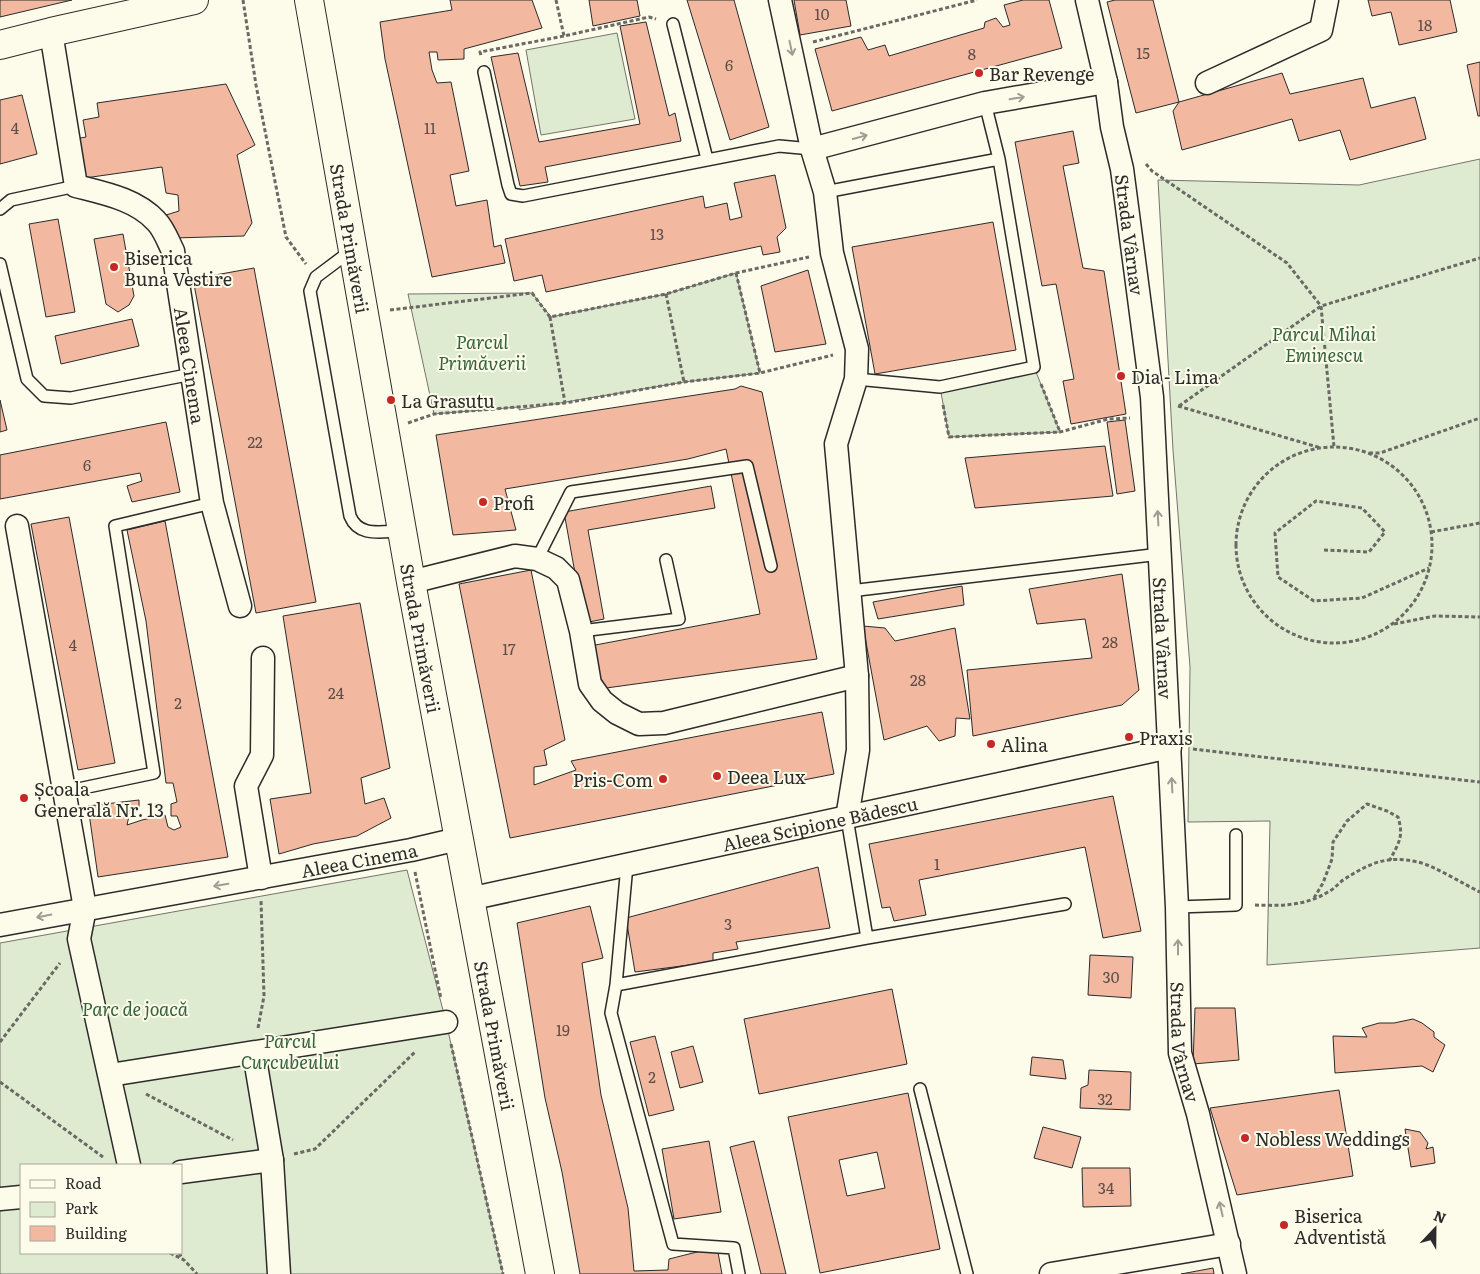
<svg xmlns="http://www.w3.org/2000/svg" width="1480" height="1274" font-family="Literata,serif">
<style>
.green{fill:#deebd1;stroke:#74746e;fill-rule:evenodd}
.building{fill:#f2b8a0;stroke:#2b2b2b;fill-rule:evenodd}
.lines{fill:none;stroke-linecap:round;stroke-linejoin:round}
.lane-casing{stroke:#2b2b2b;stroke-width:14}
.street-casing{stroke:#2b2b2b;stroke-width:25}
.secondary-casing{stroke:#2b2b2b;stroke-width:30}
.path{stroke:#6a6964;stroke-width:3;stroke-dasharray:4 2.5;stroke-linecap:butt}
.lane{stroke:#fdfbea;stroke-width:11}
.street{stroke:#fdfbea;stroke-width:22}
.secondary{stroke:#fdfbea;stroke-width:28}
.oneway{stroke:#9e9d94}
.poi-dot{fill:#c62828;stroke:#fdfbea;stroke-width:2}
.labels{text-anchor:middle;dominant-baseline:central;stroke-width:4;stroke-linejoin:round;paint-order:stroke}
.number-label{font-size:15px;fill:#5d4e48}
.poi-label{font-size:18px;fill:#2b2b2b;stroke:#fdfbea;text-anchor:start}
.street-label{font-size:18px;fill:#2b2b2b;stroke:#fdfbea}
.park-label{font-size:18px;font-style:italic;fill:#34623c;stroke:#fdfbea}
</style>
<rect width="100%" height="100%" fill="#fdfbea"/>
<path class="green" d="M617 33 635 119 541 135 526 50Z
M1480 159V948L1267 965 1270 821 1188 822 1190 667 1173 450 1158 180 1359 185Z
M736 273 760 373 684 382 519 410V407L434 414 408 294 532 293 551 317 666 294Z
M1034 367 1060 432 949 437 940 387Z
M407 870 446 1022 503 1274H0V943ZM21 1165H181V1253H21Z"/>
<path class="building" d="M0 0H72L0 17Z
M450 0H532L542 28 464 49V59L438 60 437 52H429L432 70 437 83 451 82 469 171 450 175 456 206 487 200 494 247 501 245 505 263 432 277 385 59 380 22 452 10Z
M589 0H637L640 16 593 26Z
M687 0H734L769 127 730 140Z
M794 0H846L851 26 800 35Z
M1023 0H1049L1062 48 832 111 815 49 861 37 868 50 885 45 889 56 984 28 985 22 996 18 1003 27 1010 25 1004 5Z
M1115 0H1153L1179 102 1136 113 1107 2Z
M1368 0H1450L1457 32 1399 45 1391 12 1372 16Z
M646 22 669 116 675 113 681 141 545 167 548 182 520 186 491 57 518 53 539 142 640 124 620 26Z
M1480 62V116H1478L1467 65Z
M1282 73 1290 94 1363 78 1371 108 1415 97 1426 139 1350 160 1340 130 1299 141 1292 119 1182 150 1173 111 1179 102Z
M226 84 255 145 237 155 252 223 244 236 174 238 166 215 179 211 178 195 166 193 162 167 85 178 75 139 86 137 83 120 99 117 97 103Z
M22 95 37 154 0 164V100Z
M1073 131 1079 163 1063 166 1083 268 1104 271 1126 414 1071 424 1063 381 1074 379 1056 284 1042 286 1015 142Z
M775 175 786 228 777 237 780 252 763 255 761 246 546 292 542 275 514 281 505 239 703 196 705 208 727 203 730 220 742 217 734 183Z
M58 219 75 312 46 317 29 224Z
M993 222 1016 350 875 374 852 247Z
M123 234 134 296 129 305 118 312 106 304 94 239Z
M254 268 316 602 256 613 193 279Z
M808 270 826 344 775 352 761 286Z
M132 319 139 346 61 364 55 336Z
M741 386 762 392 817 659 599 689 590 646 760 614 726 449 688 459 505 489 516 530 453 535 436 435 735 389Z
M0 400 7 430 0 432Z
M1125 420 1135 491 1117 494 1107 422Z
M166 422 180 492 132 502 127 486 142 481 140 473 0 499V455Z
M1105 446 1113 496 975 508 965 458Z
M711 486 715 508 588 530 604 619 584 623 564 512Z
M69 517 115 763 78 770 31 524Z
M165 521 228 857 98 877 88 806 139 800V810L129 816 127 825 142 820 165 815 168 827 174 830 181 827 177 816H171V804L177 802 173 783H166L146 621 127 530Z
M531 570 565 740 544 750 547 765 534 767V785L576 770 571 761 822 712 834 774 510 838 459 584Z
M1122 574 1139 690 1122 705 973 736 967 670 1092 658 1085 619 1037 624 1029 589Z
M962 586 964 605 878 619 873 602Z
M360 603 390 768 361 778 365 804 384 798 391 818 357 836 313 844 279 854 270 799 311 793 283 616Z
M863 626 885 628 895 641 955 628 970 719 956 718 955 736 939 741 927 726 884 740Z
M1113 796 1141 931 1103 938 1085 847 919 880 926 915 894 921 890 907 882 908 869 844Z
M818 867 830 928 736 942 738 949 713 953V962L635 972 626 918Z
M590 906 603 958 582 963 601 1095 628 1208 634 1271 668 1270 669 1259 717 1247 722 1274H580L562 1172 545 1098 517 923Z
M1090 955 1133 957 1131 998 1088 995Z
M892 989 907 1064 759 1094 744 1019Z
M1195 1008H1235L1239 1060 1193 1064Z
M1413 1019 1422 1023 1434 1032V1037L1445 1045 1433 1072 1422 1066 1335 1073 1333 1036 1367 1037 1362 1028 1379 1023H1394Z
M655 1036 674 1110 649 1116 630 1042Z
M693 1046 703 1082 680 1088 671 1052Z
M1032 1057 1063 1060 1066 1079 1030 1075Z
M1089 1070 1131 1072 1130 1110 1080 1108 1081 1088 1088 1085Z
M1339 1090 1353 1176 1237 1195 1210 1108Z
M908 1093 940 1249 820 1273 788 1117ZM877 1152 885 1188 847 1196 839 1160Z
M1043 1127 1081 1137 1072 1168 1034 1158Z
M1405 1129 1420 1132 1428 1143 1426 1149 1433 1147 1435 1163 1411 1167Z
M709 1141 721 1212 674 1219 662 1149Z
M754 1141 786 1274H761L730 1147Z
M1082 1168H1130L1131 1206 1083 1207Z
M1213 1268 1214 1274H1181Z"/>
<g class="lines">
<defs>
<path id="lane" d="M673 24 707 159
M484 72 508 185 511 194 523 196 779 146 812 149
M825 192 999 159
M0 209 11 200 76 186
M352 250 316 277 310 291 350 516C359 538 382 531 402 531
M0 264 27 379 44 396 71 398 192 374
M856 379 940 387 1034 367 999 159 985 103
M537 559 571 492 747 466 771 566
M850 591 1160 554
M581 631 679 619 666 560
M64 792 154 773 115 526 212 503
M847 818 867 938
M627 865 616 985 611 1013 673 1244 734 1248 739 1274
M1177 907 1236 905V835
M616 985 867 938 1065 904
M920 1089 967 1274"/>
<g id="street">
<path d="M780 0 812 149 825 192 832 253 857 349 856 379 836 444 857 676 858 750 847 818"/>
<path id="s1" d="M1087 0 1106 82 1112 127 1122 169 1152 397 1177 907 1180 1053 1198 1114 1235 1274"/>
<path id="s2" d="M51 32 76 186C103 193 136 199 156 221 164 229 168 241 173 251L212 503 240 606"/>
<path d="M1207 83 1321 30 1327 0"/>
<path d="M812 149 985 103 1106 82"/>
<path d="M17 526 85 908 79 939 129 1165"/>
<path d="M411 582 515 556 537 559 556 568 568 580 581 631 590 684 602 701 617 713 639 724 664 723 857 676"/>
<path d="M261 878 246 786 262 755 263 658"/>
<path id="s3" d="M469 899 1170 747"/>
<path id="s4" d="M0 925 411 850 458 839"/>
<path d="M254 1053 272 1160 279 1274"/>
<path d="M110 1075 446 1022"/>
<path d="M181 1172 272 1160"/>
<path d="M0 1199 21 1197"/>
<path d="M1051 1274 1229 1244"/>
</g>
<g id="secondary">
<path id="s5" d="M309 0 411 582 540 1274"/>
<path d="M0 45 51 32 194 0"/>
</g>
</defs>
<use href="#lane" class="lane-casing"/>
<use href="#street" class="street-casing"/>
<use href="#secondary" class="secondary-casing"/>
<path class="path" d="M243 0 256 85 286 237 306 264
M556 0 564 36 649 17 656 19
M813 42 977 0
M481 55 480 52 564 36
M1146 164 1152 171 1287 263 1321 306 1334 447
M736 273 760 373
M666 294 684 382
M390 310 532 293 550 317 666 294 736 273 809 257
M550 317 565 403
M1041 384 1060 432
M943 405 949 437 1060 432 1108 419 1130 418
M1178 406 1321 448
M1179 406 1321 306 1480 258
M408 423 434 414 565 403 684 382 760 373 833 355
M1236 545a98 98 0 1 1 196 0a98 98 0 1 1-196 0Z
M1369 453H1380L1480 418
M1431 532 1480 523
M1324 550 1369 552 1385 532 1362 508 1316 501 1275 533 1278 577 1314 601 1362 598 1429 568
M1394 624 1435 616 1480 617
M1193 749 1480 782
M415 872 441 999
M1314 898 1323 883 1332 859 1333 842 1347 821 1367 804 1387 811 1398 817C1404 837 1399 842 1390 860
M1255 905C1280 906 1306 906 1328 892 1334 889 1338 884 1343 880 1370 863 1386 855 1418 862 1435 866 1463 884 1480 892
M258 1028 264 996 261 900
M0 1042 60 963
M451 1044 503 1274
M0 1082 103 1157
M146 1094 233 1140
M294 1154 315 1149 415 1052
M170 1253 184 1260 197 1274
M179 1253 183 1259"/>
<use href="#lane" class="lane"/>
<use href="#street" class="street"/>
<use href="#secondary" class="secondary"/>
</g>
<defs><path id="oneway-shaft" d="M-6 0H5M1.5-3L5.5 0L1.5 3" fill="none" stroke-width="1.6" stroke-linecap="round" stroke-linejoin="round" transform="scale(1.25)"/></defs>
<g class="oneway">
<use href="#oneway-shaft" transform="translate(791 48) rotate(78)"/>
<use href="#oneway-shaft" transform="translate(1017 98) rotate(-10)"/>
<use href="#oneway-shaft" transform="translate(860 137) rotate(-15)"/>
<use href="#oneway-shaft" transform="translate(1158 518) rotate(-93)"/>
<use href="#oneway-shaft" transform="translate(1172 785) rotate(-93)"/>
<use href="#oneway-shaft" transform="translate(221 885) rotate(170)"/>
<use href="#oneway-shaft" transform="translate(44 916) rotate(169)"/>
<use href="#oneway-shaft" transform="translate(1178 947) rotate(-90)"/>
<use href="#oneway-shaft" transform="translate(1221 1209) rotate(-103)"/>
</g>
<g class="poi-dot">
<circle cx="979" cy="73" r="5"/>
<circle cx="114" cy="267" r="5"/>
<circle cx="1121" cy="376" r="5"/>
<circle cx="391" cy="400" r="5"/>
<circle cx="483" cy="502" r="5"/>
<circle cx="1129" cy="737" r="5"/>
<circle cx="991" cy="744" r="5"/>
<circle cx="717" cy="776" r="5"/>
<circle cx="663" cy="779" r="5"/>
<circle cx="24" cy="798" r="5"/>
<circle cx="1245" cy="1138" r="5"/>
<circle cx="1284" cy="1225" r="5"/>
</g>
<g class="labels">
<g class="number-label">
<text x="822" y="13">10</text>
<text x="1425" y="24">18</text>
<text x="1143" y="52">15</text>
<text x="972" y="53">8</text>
<text x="729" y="64">6</text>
<text x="15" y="127">4</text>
<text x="430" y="127">11</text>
<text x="657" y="233">13</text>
<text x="255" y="441">22</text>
<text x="87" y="464">6</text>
<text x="1110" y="641">28</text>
<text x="73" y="644">4</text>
<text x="509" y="648">17</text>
<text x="918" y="679">28</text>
<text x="336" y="692">24</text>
<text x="178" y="702">2</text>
<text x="937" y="863">1</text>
<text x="728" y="923">3</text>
<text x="1111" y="976">30</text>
<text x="563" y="1029">19</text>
<text x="652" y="1076">2</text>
<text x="1105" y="1098">32</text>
<text x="1106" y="1187">34</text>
</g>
<g class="poi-label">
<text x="989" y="73">Bar Revenge</text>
<text x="124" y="257">Biserica<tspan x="124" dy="21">Buna Vestire</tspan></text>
<text x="1131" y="376">Dia - Lima</text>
<text x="401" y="400">La Grasutu</text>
<text x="493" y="502">Profi</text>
<text x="1139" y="737">Praxis</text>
<text x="1001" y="744">Alina</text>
<text x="727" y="776">Deea Lux</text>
<text x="653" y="779" text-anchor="end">Pris-Com</text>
<text x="34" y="788">Școala<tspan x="34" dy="21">Generală Nr. 13</tspan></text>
<text x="1255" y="1138">Nobless Weddings</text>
<text x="1294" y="1215">Biserica<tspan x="1294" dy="21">Adventistă</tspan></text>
</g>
<g class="street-label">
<text stroke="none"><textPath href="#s1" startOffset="239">Strada Vârnav</textPath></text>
<text stroke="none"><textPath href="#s5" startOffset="242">Strada Primăverii</textPath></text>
<text stroke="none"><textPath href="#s2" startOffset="395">Aleea Cinema</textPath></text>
<text stroke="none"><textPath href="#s5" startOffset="648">Strada Primăverii</textPath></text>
<text stroke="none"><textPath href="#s1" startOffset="644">Strada Vârnav</textPath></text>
<text stroke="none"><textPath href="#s3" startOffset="359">Aleea Scipione Bădescu</textPath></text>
<text stroke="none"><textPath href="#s4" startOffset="365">Aleea Cinema</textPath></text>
<text stroke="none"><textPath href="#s5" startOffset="1052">Strada Primăverii</textPath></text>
<text stroke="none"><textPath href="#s1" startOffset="1049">Strada Vârnav</textPath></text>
</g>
<g class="park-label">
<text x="1324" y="333">Parcul Mihai<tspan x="1324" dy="21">Eminescu</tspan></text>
<text x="482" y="341">Parcul<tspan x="482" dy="21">Primăverii</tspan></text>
<text x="135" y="1008">Parc de joacă</text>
<text x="290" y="1040">Parcul<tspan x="290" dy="21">Curcubeului</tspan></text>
</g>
</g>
<rect x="20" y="1164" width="162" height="90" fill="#fdfbea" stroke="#a9a89e"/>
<rect x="30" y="1180" width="25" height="8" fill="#fdfbea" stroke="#a9a89e"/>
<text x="65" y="1189" font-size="15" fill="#2b2b2b">Road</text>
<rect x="30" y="1202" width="25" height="15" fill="#deebd1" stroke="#a9a89e"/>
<text x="65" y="1214" font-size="15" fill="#2b2b2b">Park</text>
<rect x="30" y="1226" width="25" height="15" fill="#f2b8a0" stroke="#a9a89e"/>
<text x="65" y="1239" font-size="15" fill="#2b2b2b">Building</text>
<g transform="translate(1435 1229) rotate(22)" stroke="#fdfbea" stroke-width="4" paint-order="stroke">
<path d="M0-4L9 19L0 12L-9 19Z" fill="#2b2b2b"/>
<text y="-8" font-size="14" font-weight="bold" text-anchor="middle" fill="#2b2b2b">N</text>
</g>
</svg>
